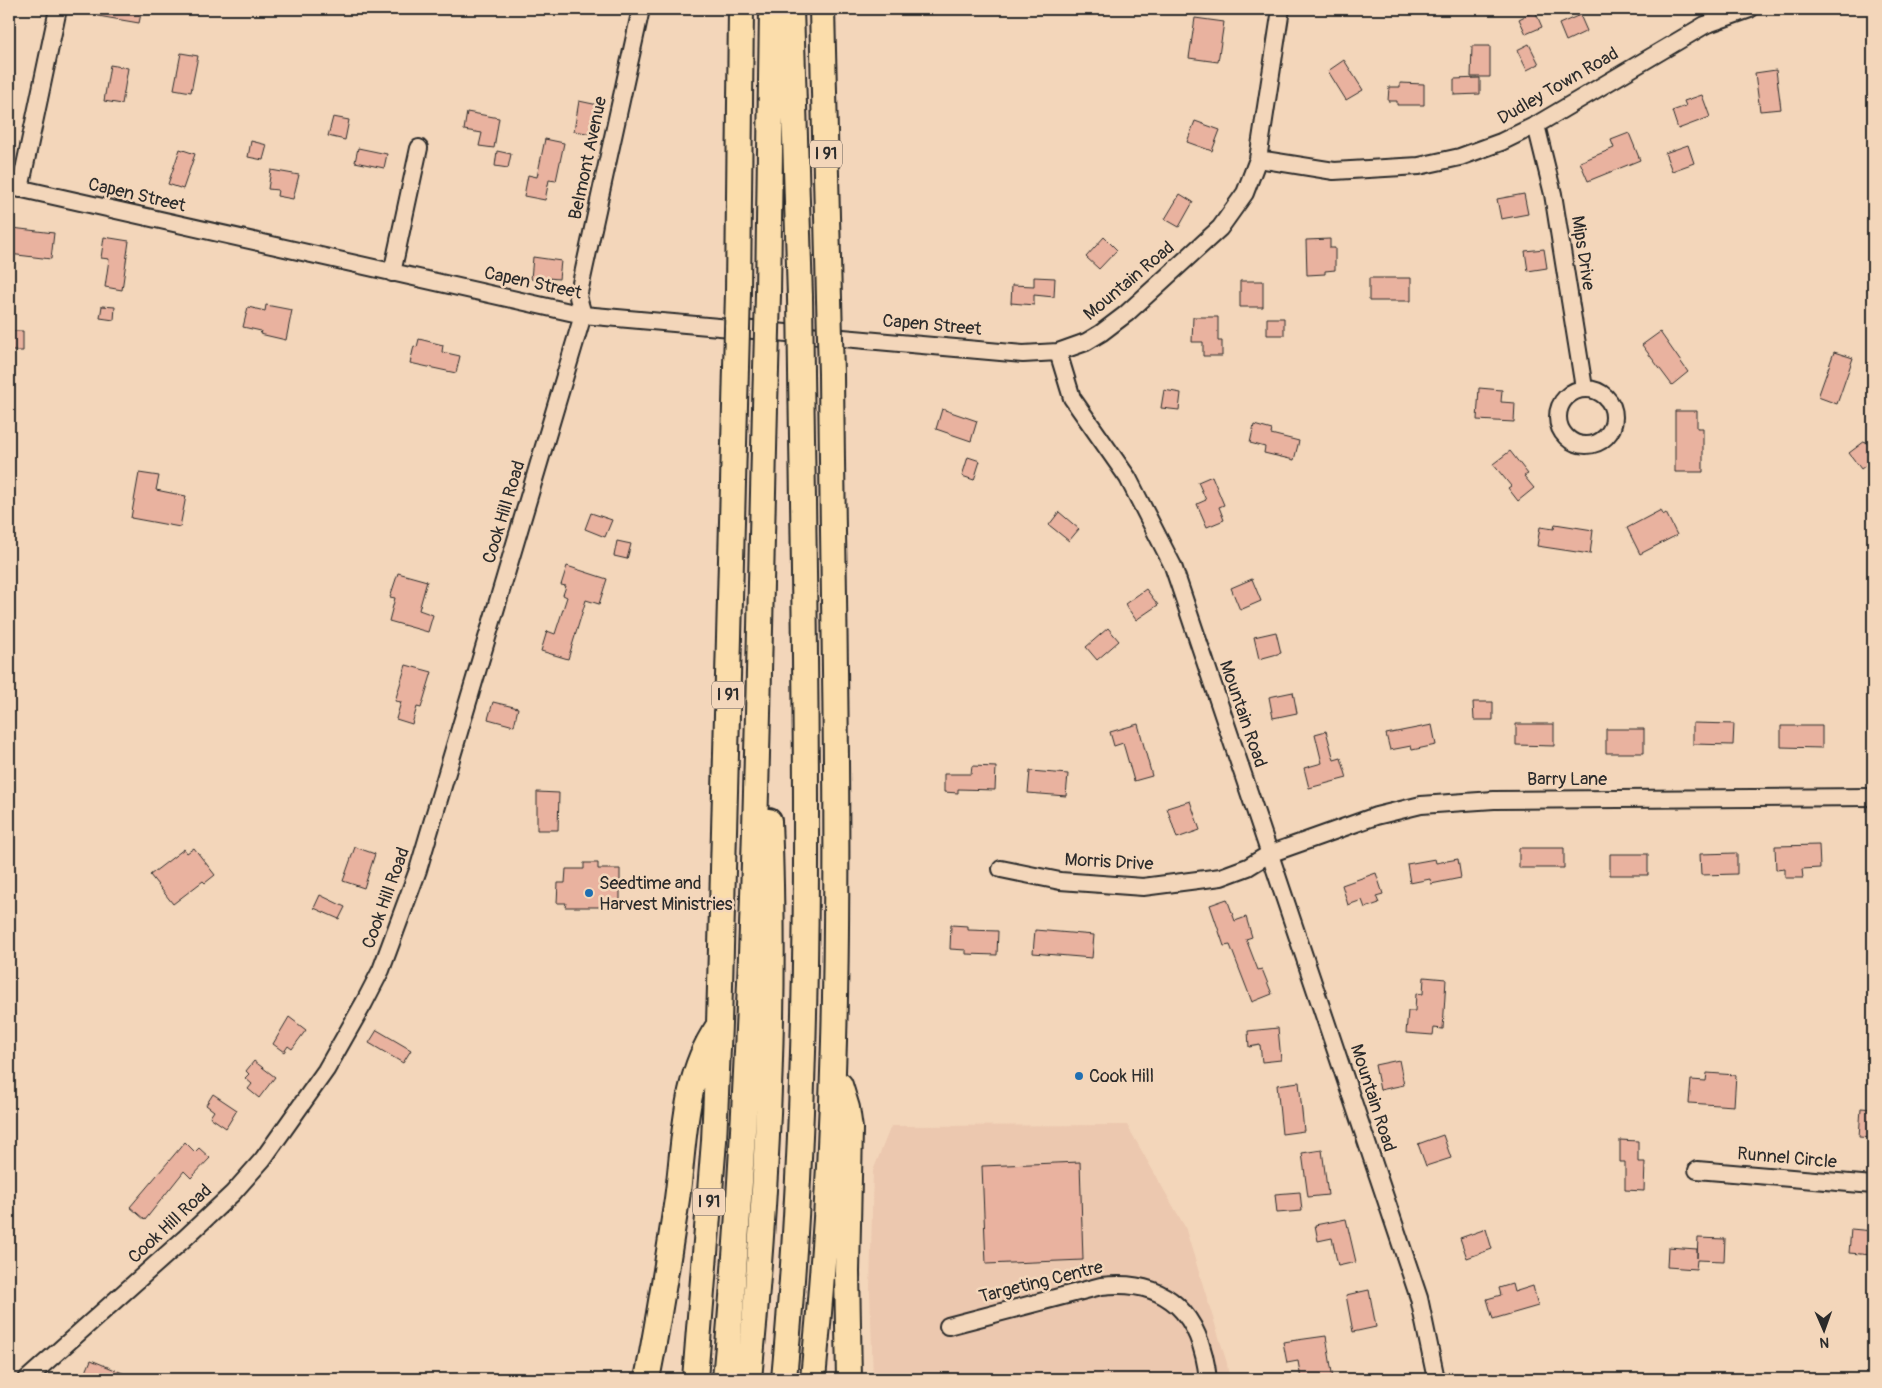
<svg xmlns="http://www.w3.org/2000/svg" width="1882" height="1388" font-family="Pangolin,sans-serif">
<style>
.built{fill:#ecc8af}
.building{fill:#e9b29f;stroke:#2b2b2b}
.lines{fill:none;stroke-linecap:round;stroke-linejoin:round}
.minor-casing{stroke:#2b2b2b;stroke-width:20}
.highway-casing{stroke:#2b2b2b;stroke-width:28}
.minor{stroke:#f3d6ba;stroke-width:16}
.highway{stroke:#fbddab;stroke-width:24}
.highway-bridge-casing{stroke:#2b2b2b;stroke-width:28;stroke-linecap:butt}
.highway-bridge{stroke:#fbddab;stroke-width:24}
.poi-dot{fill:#1f6fb2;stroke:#f3d6ba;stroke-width:2}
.labels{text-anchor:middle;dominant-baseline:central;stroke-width:5;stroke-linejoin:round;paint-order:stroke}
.shield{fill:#f3d6ba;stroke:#675e56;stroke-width:1}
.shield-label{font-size:16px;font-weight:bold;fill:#2b2b2b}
.street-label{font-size:18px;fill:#2b2b2b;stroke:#f3d6ba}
.poi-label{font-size:18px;fill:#2b2b2b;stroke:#f3d6ba;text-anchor:start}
</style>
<rect width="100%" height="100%" fill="#f3d6ba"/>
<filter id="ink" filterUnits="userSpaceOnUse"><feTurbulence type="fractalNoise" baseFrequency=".02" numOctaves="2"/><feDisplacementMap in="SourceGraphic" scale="10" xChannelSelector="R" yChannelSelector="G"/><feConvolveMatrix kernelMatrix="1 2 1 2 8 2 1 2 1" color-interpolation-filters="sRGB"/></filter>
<g filter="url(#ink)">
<path class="built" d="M1127 1125 1185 1227 1227 1363 1229 1379H873L870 1291 873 1171 891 1126Z"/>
<path class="building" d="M99 9H142L139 23 98 16Z
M1535 11 1542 27 1526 34 1519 19Z
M1580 15 1587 31 1566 41 1559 24Z
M1195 18 1224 22 1218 62 1189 58Z
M1529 44 1539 64 1527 70 1517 50Z
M1472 46H1490V77H1471Z
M181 53 198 56 191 92 174 89Z
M1344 60 1363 90 1346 100 1328 71Z
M110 65 128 68 122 104 104 101Z
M1776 70 1781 109 1760 111 1755 73Z
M1480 78V94L1454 95V79Z
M1400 83 1424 84V105H1397V101H1388L1389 87H1400Z
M1702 95 1710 117 1678 129 1672 111 1686 106 1684 101Z
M579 101 598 105 593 134 574 131Z
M467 112 499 118 494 148 479 146 482 133 464 130Z
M333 117 349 120 345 140 328 136Z
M1195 121 1220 130 1212 151 1187 142Z
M1629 133 1640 160 1588 181 1580 162 1614 148 1611 140Z
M545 139 564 143 556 181 549 180 545 200 524 196 528 175 537 177Z
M251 141 267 145 263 160 248 157Z
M1688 145 1694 163 1672 171 1665 153Z
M358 148 387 154 384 168 355 162Z
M180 149 195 154 183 189 168 184Z
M497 151 511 154 508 168 495 166Z
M271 170 299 175 293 199 277 196 278 190 268 189Z
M1180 194 1193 202 1179 227 1165 219Z
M1524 194 1528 214 1501 219 1497 199Z
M12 228 54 233 51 259 9 254Z
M104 237 129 241 122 290 105 287 109 259 101 258Z
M1104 237 1117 250 1099 269 1086 257Z
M1330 239V248H1335V270L1325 271V274L1307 275 1306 240Z
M1544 249 1547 268 1528 271 1525 251Z
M533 257 561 261 559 279 548 278V282L531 279Z
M1034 277 1055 278 1054 297 1034 295V305L1011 303 1012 285 1034 286Z
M1369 278H1411V301H1369Z
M1240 281H1263V307H1240Z
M266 305 292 310 286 340 260 334 261 331 243 327 248 307 265 311Z
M102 306 115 307 114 320 100 318Z
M1193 317H1218V341H1222V356H1203V342H1192Z
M1267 318H1284V335H1267Z
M9 331H23V351H9Z
M1660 332 1688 372 1672 385 1642 345Z
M419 339 443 345 442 352 460 356 456 373 410 363 414 346 417 347Z
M1834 352 1853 358 1837 404 1818 397Z
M1479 388 1502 390 1501 402 1515 403 1514 422 1477 420Z
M1164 390 1181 393 1179 410 1161 408Z
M942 409 977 421 971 441 936 429Z
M1675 411H1697V428H1703V472H1675Z
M1254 425 1272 430 1271 434 1299 441 1294 460 1264 453 1265 447 1250 443Z
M1865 441 1873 452V476L1865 466 1861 469 1849 453Z
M1510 451 1528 474 1524 476 1534 488 1518 501 1508 488 1511 486 1493 464Z
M968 457 980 461 974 480 962 476Z
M139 473 159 476 156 490 186 496 180 527 131 518Z
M1212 476 1224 505 1219 507 1224 520 1207 527 1197 504 1206 500 1198 482Z
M1661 510 1663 515 1666 513 1677 535 1640 554 1627 528Z
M1059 512 1079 529 1069 541 1049 525Z
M591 513 612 520 605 537 585 529Z
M1555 524 1593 530 1590 554 1537 546 1540 527 1554 529Z
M617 541 631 544 627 559 614 556Z
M567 566 607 579 599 604 586 600 568 659 541 651 547 631 555 634 567 597 563 595 566 586 561 585Z
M398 573 427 581 419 610 433 615 428 632 389 621 395 598 390 597Z
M1252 579 1261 601 1240 610 1231 588Z
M1146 589 1158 605 1136 620 1125 604Z
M1108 628 1119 641 1097 660 1086 647Z
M1276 632 1281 653 1259 659 1254 637Z
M406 665 432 672 421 708 417 707 412 724 396 719 401 702 395 701Z
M1293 692 1297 713 1273 718 1269 697Z
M493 702 518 708 514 726 488 719Z
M1473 702H1493V720H1474Z
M1693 723 1734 724 1733 745 1693 744Z
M1138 724 1152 776 1134 781 1123 743 1114 746 1110 732Z
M1516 724H1554V746L1516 745Z
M1432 725 1436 745 1412 750 1411 746 1390 750 1386 734Z
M1781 726H1822V748L1781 747Z
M1606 729H1644V753H1606Z
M1326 731 1334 760 1341 758 1347 778 1309 788 1304 768 1322 763 1315 734Z
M972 766 996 767 995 790 958 789V793L944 792V774H971Z
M1030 771 1068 774 1066 796 1028 793Z
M537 792 559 793 558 830H537Z
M1190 801 1200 830 1177 838 1167 808Z
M1819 845 1820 868 1802 869 1803 878H1785V869L1776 870 1775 846Z
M355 847 375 854 364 888 343 881Z
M194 848 215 875 205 883 203 881 173 904 150 875 184 849 187 853Z
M1519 848H1564V868H1519Z
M1737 853V874L1701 875 1700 854Z
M1610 854H1648V875H1610Z
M1435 859 1436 863 1458 859 1461 878 1431 884 1430 879 1410 883 1407 864Z
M584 863H598V869H620V907H565L566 903H557L558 883H565L566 869H584Z
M1376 873 1383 894 1376 896 1379 903 1365 908 1362 900 1348 905 1342 885Z
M320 895 345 907 339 919 314 908Z
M1227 899 1235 921 1246 917 1252 937 1246 939 1258 970 1262 969 1272 994 1252 1002 1230 945 1224 946 1210 905Z
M951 925 968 926V930L998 931 997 955 966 954V950L950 949Z
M1035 930 1094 935 1092 958 1033 953Z
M1424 977 1446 979 1443 1029 1434 1028 1433 1035 1406 1033 1408 1011H1415L1416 993 1423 994Z
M289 1017 306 1030 292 1049 288 1046 284 1052 273 1044Z
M1278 1028 1281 1060 1262 1062 1260 1045 1249 1047 1248 1031Z
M377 1030 411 1050 403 1063 369 1043Z
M1399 1060 1404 1085 1380 1090 1375 1065Z
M254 1061 275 1077 259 1098 248 1089 252 1084 245 1078 249 1074 246 1071Z
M1707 1073 1736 1075 1734 1106 1689 1103 1691 1080 1706 1081Z
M1299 1082 1304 1131 1282 1134 1277 1085Z
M213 1094 237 1110 226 1128 210 1117 214 1111 206 1105Z
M1861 1108 1873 1109V1138L1859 1137Z
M1443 1135 1451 1158 1426 1166 1418 1144Z
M1620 1140 1638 1141V1162H1645L1644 1191 1625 1190V1162H1620Z
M185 1142 195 1152 199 1148 210 1158 191 1178 184 1171 145 1220 130 1207Z
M1322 1150 1328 1195 1308 1197 1302 1153Z
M1080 1162 1083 1260 986 1264 982 1166Z
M1300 1192 1302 1211 1277 1213 1275 1194Z
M1346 1219 1356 1262 1338 1266 1332 1238 1318 1241 1315 1225Z
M1486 1229 1492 1249 1467 1258 1460 1238Z
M1851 1229 1873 1231V1255L1849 1253Z
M1698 1238 1725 1239 1724 1261 1697 1260 1696 1269 1667 1267 1668 1247 1697 1249V1258Z
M1512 1284 1514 1292 1533 1286 1538 1306 1493 1319 1487 1299 1501 1295 1499 1288Z
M1369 1290 1376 1327 1353 1332 1346 1295Z
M1326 1336 1333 1379H1301L1298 1361 1287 1363 1283 1342Z
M91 1360 108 1367 137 1379H83Z"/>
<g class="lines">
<defs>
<path id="minor" d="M1536 125 1553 194 1584 388
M1258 159 1334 171 1419 166 1460 157 1501 142 1536 125 1705 25 1750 9
M9 186 583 315 1023 354 1058 352 1086 342 1101 333 1126 314 1220 228 1245 193 1258 159 1281 9
M20 189 58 9
M392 273 419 148
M1058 352 1072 398 1128 478 1173 566 1419 1298 1436 1379
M1558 417a28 28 0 1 1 56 0a28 28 0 1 1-56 0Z
M1001 869 1060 881 1143 887 1221 877 1248 867 1269 854 1376 816 1421 805 1494 800 1873 797
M1697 1170 1873 1185
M948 1326 1101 1286C1168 1278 1201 1315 1208 1379
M27 1379 184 1239 233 1193 263 1159 326 1070 364 1003 381 970 418 870 583 315 578 297 641 9"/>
<path id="highway" d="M791 9 800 297
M822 9 829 299
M738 292 741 9
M768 294 772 9
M840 1085 847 1108 850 1129 847 1272 849 1379
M647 1379C659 1320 668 1259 677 1199 685 1141 683 1078 717 1028
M695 1379 714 1141 719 1024 736 367
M725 1379C756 1044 757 706 766 369
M749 1379C767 1194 777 1008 769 821
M784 1379C815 1044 806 708 801 372
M813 1379C824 1267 831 1154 834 1041 840 819 833 596 831 374"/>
</defs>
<use href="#minor" class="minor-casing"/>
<use href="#highway" class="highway-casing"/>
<use href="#minor" class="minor"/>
<use href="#highway" class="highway"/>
<defs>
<path id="highway-bridge" d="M800 297 801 372
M829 299 831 374
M736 367 738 292
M766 369 768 294"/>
</defs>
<use href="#highway-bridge" class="highway-bridge-casing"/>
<use href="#highway-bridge" class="highway-bridge"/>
</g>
</g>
<g class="poi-dot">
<circle cx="589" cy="893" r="5"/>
<circle cx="1079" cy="1076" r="5"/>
</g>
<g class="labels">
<g class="shield">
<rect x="810" y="140.5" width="32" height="27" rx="4"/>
<rect x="712" y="681.5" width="32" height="27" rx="4"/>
<rect x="693" y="1188.5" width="32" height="27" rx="4"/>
</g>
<g class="shield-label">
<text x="826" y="154">I 91</text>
<text x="728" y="695">I 91</text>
<text x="709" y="1202">I 91</text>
</g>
<g class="street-label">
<text transform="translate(1558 86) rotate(-30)">Dudley Town Road</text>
<text transform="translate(588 158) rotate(-78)">Belmont Avenue</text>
<text transform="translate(137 195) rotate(13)">Capen Street</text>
<text transform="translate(1583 253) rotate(81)">Mips Drive</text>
<text transform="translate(1129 281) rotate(-40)">Mountain Road</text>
<text transform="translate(533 283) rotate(12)">Capen Street</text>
<text transform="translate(932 325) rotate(5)">Capen Street</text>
<text transform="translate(504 512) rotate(-73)">Cook Hill Road</text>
<text transform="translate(1243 714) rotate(71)">Mountain Road</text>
<text x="1567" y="779">Barry Lane</text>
<text transform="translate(1109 862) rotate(3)">Morris Drive</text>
<text transform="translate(386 898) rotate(-70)">Cook Hill Road</text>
<text transform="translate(1373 1098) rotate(72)">Mountain Road</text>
<text transform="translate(1787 1158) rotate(5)">Runnel Circle</text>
<text transform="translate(170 1224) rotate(-43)">Cook Hill Road</text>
<text transform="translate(1041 1282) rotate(-14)">Targeting Centre</text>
</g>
<g class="poi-label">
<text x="599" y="883">Seedtime and<tspan x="599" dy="21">Harvest Ministries</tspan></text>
<text x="1089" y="1076">Cook Hill</text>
</g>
</g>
<rect width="1882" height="1388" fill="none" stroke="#f3d6ba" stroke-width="30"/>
<rect x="15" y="15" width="1852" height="1358" fill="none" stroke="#2b2b2b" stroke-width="2" filter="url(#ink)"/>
<g transform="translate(1824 1330) rotate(178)" stroke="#f3d6ba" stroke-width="4" paint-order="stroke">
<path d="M0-4L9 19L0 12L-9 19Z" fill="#2b2b2b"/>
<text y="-8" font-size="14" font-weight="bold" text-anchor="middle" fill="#2b2b2b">N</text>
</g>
</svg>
